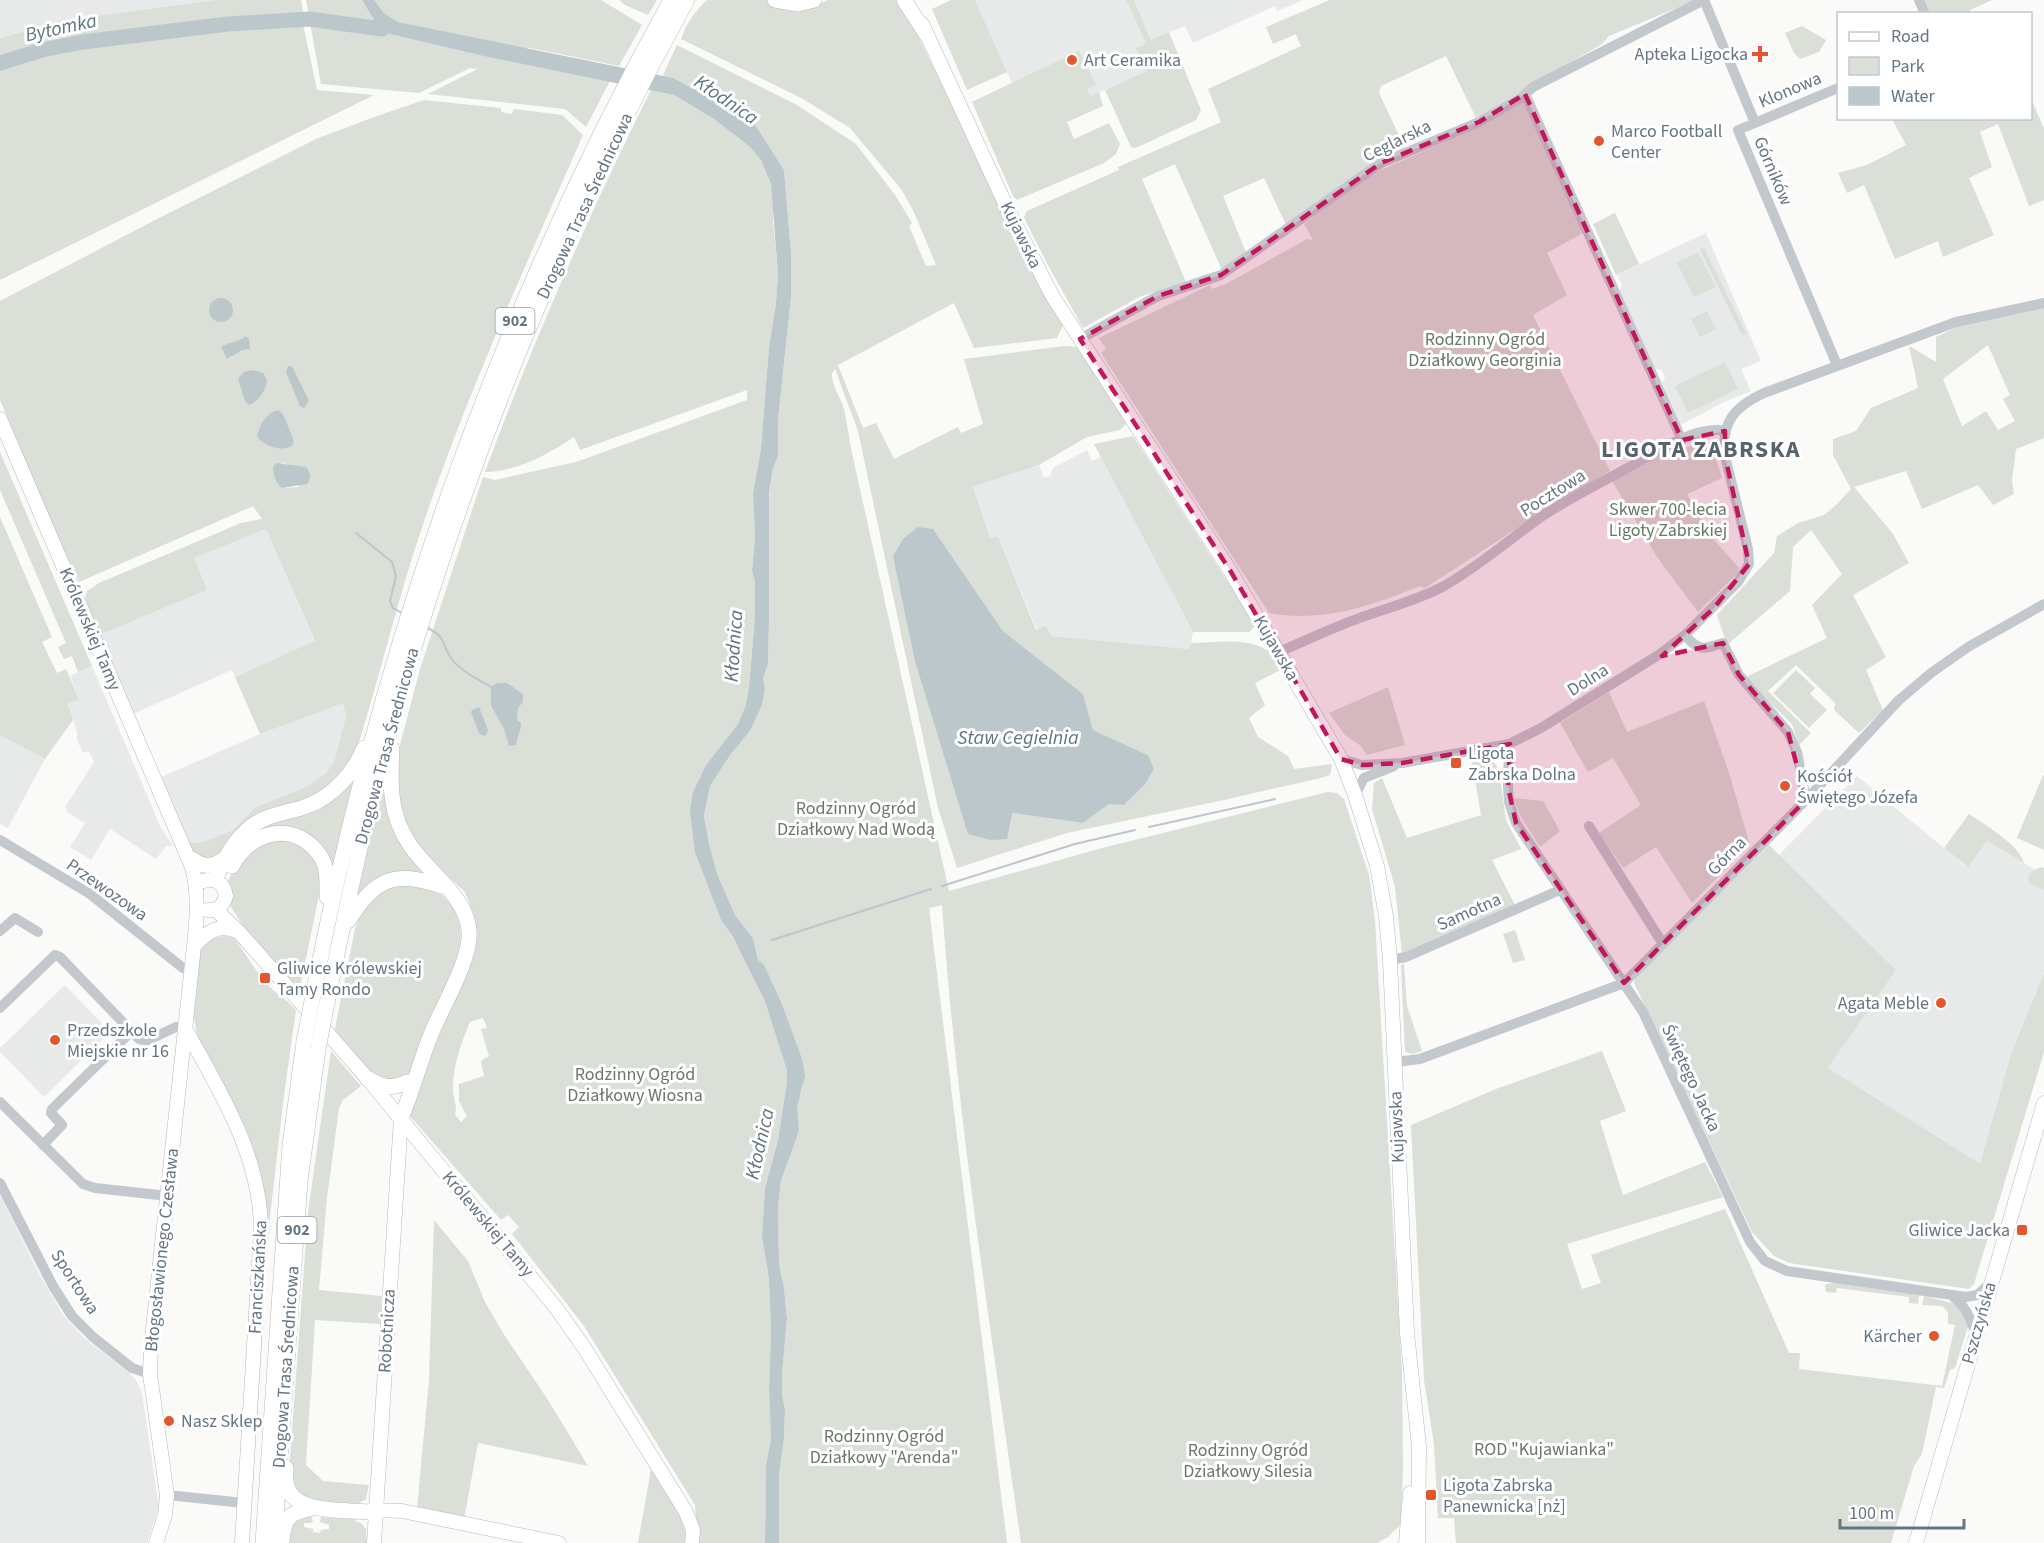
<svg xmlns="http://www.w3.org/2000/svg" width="2044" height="1543" font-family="'Source Sans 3',sans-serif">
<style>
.built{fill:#e8e9e9}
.green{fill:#dadfd7;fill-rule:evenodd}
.water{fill:#bbc7cb}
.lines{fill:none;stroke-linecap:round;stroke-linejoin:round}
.stream{stroke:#bbc7cb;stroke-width:2}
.river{stroke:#bbc7cb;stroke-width:15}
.secondary-casing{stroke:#b3babf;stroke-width:15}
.primary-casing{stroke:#b5babe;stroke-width:16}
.street{stroke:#c3c8cc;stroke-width:10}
.secondary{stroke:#fff;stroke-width:14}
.primary{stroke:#fff;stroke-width:15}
.primary-bridge-casing{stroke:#b5babe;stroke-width:16;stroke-linecap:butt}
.primary-bridge{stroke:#fff;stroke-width:15}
.marked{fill:#c2185b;fill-opacity:0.2;stroke:#c2185b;stroke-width:4.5;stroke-dasharray:12 8;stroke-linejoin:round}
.poi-dot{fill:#e4572e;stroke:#fff;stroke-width:2}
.labels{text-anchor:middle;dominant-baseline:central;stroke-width:6;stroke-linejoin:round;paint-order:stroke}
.shield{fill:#fff;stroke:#939fa8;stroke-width:1.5}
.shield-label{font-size:16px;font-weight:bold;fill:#657683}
.poi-label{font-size:18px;fill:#657683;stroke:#fff;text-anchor:start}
.street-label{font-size:18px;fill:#657683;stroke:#fff}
.park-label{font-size:18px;fill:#687a64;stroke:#fff}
.water-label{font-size:20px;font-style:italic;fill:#60757c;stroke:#fff}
.district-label{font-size:24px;font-weight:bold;letter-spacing:1.5px;fill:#57646e;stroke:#fff}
</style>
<rect width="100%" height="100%" fill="#fafaf8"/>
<path class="built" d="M0 0H215L59 21 0 38Z
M975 0H1126L1146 44 1147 72 1029 122Z
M1134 0H1303L1277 11 1275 6 1193 43 1185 26 1151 40Z
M1706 233 1761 361 1741 369 1751 391 1724 402 1681 425 1662 383 1665 377 1662 370 1652 368 1619 294 1622 284 1617 275Z
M1087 450 1092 461 1101 457 1193 632 1190 649 1050 636 1037 630 998 536 990 538 973 487 1039 465 1044 478 1050 476 1053 468Z
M266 529 315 642 235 677 232 670 133 714 99 635 206 590 193 558Z
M92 666 161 828 173 846H166L156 859 110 829 91 860 70 847 85 823 67 812 65 807 94 762 89 751 83 753 77 740V732L68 704 79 698 70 676Z
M343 702 346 716 334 762 326 773 308 786 254 808 233 830 200 843H192L184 836 159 778 260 734Z
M0 735 45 759 8 828 0 824Z
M1857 776 1967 867 1987 841 2044 875V973L2011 1054 1980 1165 1828 1068 1896 970 1779 855Z
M65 985 110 1032 44 1097 0 1052V1048Z
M0 1195 41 1277 63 1315 83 1337 126 1370 136 1380 142 1393 159 1507 147 1543H0Z"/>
<path class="green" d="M215 0H301L303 13 214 20 63 40 0 57V38L59 21Z
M306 0H362L381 32 483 56 610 81 586 127 565 109 428 94 478 69 470 68 419 93 321 84Z
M374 0H601L642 25 619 66 530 48 524 49 398 22 384 13Z
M619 0H657L648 15 625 5Z
M707 0H764L817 5 828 0H901L1025 258 1064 323 1057 338 974 348 954 303 838 365 863 428 876 423 894 459 958 427 961 433 983 424 964 359 1064 346 1078 347 1127 423 1120 430 1087 437 1039 465 973 487 990 538 998 536 1036 630 1046 626 1051 636 1189 649 1191 643C1216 643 1250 636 1271 653 1275 657 1279 664 1282 669L1255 683 1265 705 1249 718 1258 737 1288 756 1294 769 1332 764 1330 775 1321 778 1224 800 1067 833 957 868 938 808 858 431 835 369 832 373C831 386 843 400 845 414 848 427 849 440 852 453L949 891 1102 848 1328 792 1337 793 1344 799 1369 875 1375 921 1402 1372 1403 1467 1401 1524 1388 1537 1377 1543H1021C991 1331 957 1118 942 905L929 908 1007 1543H779V1475L784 1438 785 1410 782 1394V1373L787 1319 784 1288 779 1264 778 1208 781 1181 799 1131 796 1108 803 1087 764 966 758 960 753 938 735 915 718 876 710 848 704 816 710 786 731 754 750 731 762 705 765 689 763 678 768 664 769 621V497L773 468 778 456V420L791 298V252L784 170 663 75 677 45 797 105 856 144 895 195 912 223 909 226 926 266 936 265 913 210 901 189 850 128 803 99 681 39C687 23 694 12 707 0ZM933 529 1003 631 1083 694 1093 730 1148 755 1154 769 1146 783 1109 804 1083 823 1012 813Z
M951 0H975L1007 72 967 90 932 9Z
M1126 0H1134L1151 40 1169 32 1201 110 1196 120 1136 148 1131 147 1105 90 1147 71 1136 48 1146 44Z
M1330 0H1696L1609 36 1602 44 1476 118 1446 56 1381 86 1379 93 1405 148 1286 225 1264 178 1223 196 1246 252 1222 270 1175 164 1142 179 1186 282 1139 297 1083 328 1049 267 1027 224 1024 217 1027 211 1119 170 1118 167 1221 122 1208 89 1301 46 1296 34 1273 44 1266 27Z
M1924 0H1992L1970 10 1971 14 1930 13Z
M303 24 317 90 374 95 0 280V67C99 41 201 29 303 24Z
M1802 26 1826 40 1819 52 1800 59 1794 53 1785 33Z
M1079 51 1096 85 1087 89 1090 96 1099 92 1103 106 1067 122 1074 139 1109 123 1120 144 1116 154 1104 163 1017 200 1013 196 972 102Z
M651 90 674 95 714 119 750 147 761 160 771 184 774 200 773 220 778 274 776 303 769 347 761 448 753 494 755 538 752 570 755 583V615L749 688 745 707 738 724 706 765 693 792 722 922C754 966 774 1018 787 1070V1082L778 1140 765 1188 762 1237 769 1279 771 1335 769 1390 771 1438 766 1466 765 1543H698L695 1505 584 1326 512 1234 519 1227 508 1215 501 1220 409 1115 426 1057 471 963 477 939 474 916 465 892 429 859 414 841 401 811 396 760 420 669 483 477 495 480 576 462 747 400V390L580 450 574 437C547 455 518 471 485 472 533 342 589 214 651 90ZM507 683C518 692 518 707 517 721L504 729 491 706ZM483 1018 487 1028 481 1029 489 1056 481 1061 484 1076 459 1084V1101L467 1116 461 1122 455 1115C458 1105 452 1097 453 1087 453 1065 462 1041 470 1022Z
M2031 98 2044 129V200L2029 206 1998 124 1980 132 1992 167 1969 178 1994 235 1943 257 1938 241 1895 259 1864 185 1847 193 1838 173 1867 165 1906 145 1892 119 2030 118Z
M424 100 501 108V112L512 114 514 109 562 115 583 135C522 274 458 413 412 558 392 623 376 689 355 755L343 775 324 792 259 817 217 862 194 855 184 836 192 843H200L233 830 254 808 308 786 326 773 334 762 346 716 343 703 260 734 235 677 315 641 266 529 194 558 207 590 99 635 85 600 87 591 99 583 241 523 262 519 253 506 79 582 62 547 0 400V301L159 218 316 139 374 117ZM242 340 243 350 227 359 221 347C227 342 235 343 242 340ZM282 463 294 466 299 487 283 488C275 482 273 475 273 466Z
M1524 100 1585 232 1547 253 1567 295 1533 315 1610 471 1542 512 1425 588 1420 586C1372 606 1321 623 1269 613L1101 353 1106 349 1099 338 1210 285 1212 289 1226 284 1307 239 1313 240 1304 224 1353 187 1379 171 1451 139Z
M1615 213 1639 264 1616 275 1593 224Z
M1704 248 1746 333 1742 335 1700 250Z
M1698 252 1716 287 1694 297 1677 263Z
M2044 307V438L2016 449 2012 480 2014 494 1993 505 1978 485 1922 509 1906 471 1854 487 1893 534 1909 563 1853 595 1886 657 1866 670 1883 710 1859 733 1834 710 1835 703 1796 665 1768 691 1811 733 1799 745 1792 724 1744 678 1827 638 1812 605 1842 574 1811 530 1793 547 1790 591 1727 645 1717 615 1774 553 1777 536 1798 523 1824 515 1837 504 1851 489 1833 455V439L1856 431 1871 408 1918 388 1909 346 1936 362V337L1963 324ZM1988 345 2010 395 2003 399 2015 421 1998 430 1986 411 1962 426 1943 379Z
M1707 311 1716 329 1700 337 1691 319Z
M1725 362 1738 389 1688 413 1675 386Z
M1133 436 1253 621 1254 627 1249 632H1193L1094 444Z
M1696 444H1705L1713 448 1722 478 1687 494 1710 535 1739 568 1737 574 1698 612 1657 557 1612 481 1662 453 1664 455Z
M0 452 92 666 78 672 72 656 64 659 58 647 66 643 0 490Z
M0 517 52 637 42 642 57 673 66 669 79 699 68 704 73 720 45 759 0 735Z
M1796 670 1815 688 1810 694 1827 710 1809 728 1773 693Z
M1388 687 1405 745 1367 755 1361 746 1345 735 1329 713Z
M1609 692 1627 732 1704 701 1730 776 1750 845 1692 903 1656 847 1623 868 1599 833 1641 805 1613 758 1588 772 1560 723Z
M1492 759 1499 770 1506 820 1521 849 1492 860 1515 905 1402 954 1395 887 1372 809 1374 783 1382 778 1407 838 1481 815 1472 762Z
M356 770 333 872 308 838 244 836Z
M2043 775 2044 776V850L2017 838Z
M383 777 386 795 431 876 416 874 356 901Z
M1513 798 1543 801 1560 831 1540 847 1522 819Z
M1969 814C1985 825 2020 845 2024 863L1987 841 1968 867 1944 848Z
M271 838C302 844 313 848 322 881L299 992 247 932 229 904 227 883 236 864Z
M1769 845 1896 970 1828 1068 1980 1164 2011 1054 2044 973V1052L1974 1284 1969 1289 1789 1263 1774 1256 1752 1232 1634 983 1636 977Z
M2040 867 2044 868V890L2031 884 2028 880 2030 873Z
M395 883C408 885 422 886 434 889 438 891 442 895 445 898 461 913 463 932 459 952L411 1074 406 1079 375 1081 334 1033 355 929 361 910 372 898Z
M1515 930 1525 960 1513 963 1503 934Z
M224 936 233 937C247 954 257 976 274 991 282 997 289 1002 296 1010L284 1095 270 1217 250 1527 246 1528 266 1216 241 1124 225 1087 204 1050 197 1034 194 1018 193 1000 201 944 207 940Z
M1404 964 1407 1006 1422 1051 1412 1054 1405 1052 1401 965Z
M331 1051 361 1086 343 1100 339 1108 327 1198 319 1290 382 1296 380 1324 315 1320 306 1465 323 1481 369 1485 366 1499 356 1505 305 1500 297 1495 289 1472 308 1212Z
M1602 1051 1626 1111 1600 1121 1623 1195 1705 1162 1723 1197 1567 1244 1582 1289 1601 1283 1591 1255 1725 1209 1789 1353H1800L1799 1369 1942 1386 1955 1325 1948 1324V1312L1942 1306 1922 1305 1924 1296 1956 1304 1968 1324V1327L1955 1368 1950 1370 1944 1388 1936 1387 1922 1454 1914 1466 1891 1543H1456L1454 1518H1438L1434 1444 1424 1380 1411 1125 1496 1089Z
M434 1220 468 1261 485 1302 503 1333 548 1400 588 1466 478 1443 464 1519 417 1509 429 1379Z
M1835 1283 1919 1295 1918 1304 1909 1303V1297L1837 1288 1836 1293 1826 1292 1825 1286 1826 1284Z
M651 1469C665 1492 686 1515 686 1543H638Z
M311 1516 313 1521 311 1523H304V1527L313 1529V1532L320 1533 321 1530 329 1529V1525L320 1522 321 1517 355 1518V1521L361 1523 366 1529 367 1543H290V1520Z"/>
<path class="water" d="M362 0H374L384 13 398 22 673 78 753 122 784 170 791 252V298L778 420V456L773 468 769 494V621L768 664 763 678 765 689 762 705 750 731 731 754 710 786 704 816 710 848 718 876 735 915 753 938 758 960 764 965 781 1002 802 1059 805 1076 797 1108 799 1131 781 1181 778 1208 779 1264 784 1288 787 1319 782 1373V1394L785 1410 784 1438 779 1475V1543H765L766 1466 771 1438 769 1390 771 1335 769 1279 762 1237 765 1188 778 1140 787 1082V1070L765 1001 733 937 722 922 708 886 695 852 690 811 693 792 706 765 738 724 745 707 749 688 755 615V583L752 570 755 538 753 494 761 448 769 347 776 303 778 275 771 184 761 160 750 147 714 119 674 95 483 56 381 32Z
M209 310a12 12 0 1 1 24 0a12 12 0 1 1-24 0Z
M246 336 249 339 250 349 243 350 227 359 221 347C228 341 236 344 246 336Z
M288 366H292L309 401 304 408 300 406 286 372Z
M253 370 263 373 267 380C266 390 259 401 249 405L245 401 238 379 244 372Z
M278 410 283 414 294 441 292 446C280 452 265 446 257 437 259 425 266 413 278 410Z
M277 463 306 467C311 474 312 477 307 484L282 488C275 482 273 475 273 466Z
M918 527 933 529 1003 631 1083 694 1093 730 1148 755 1154 769 1146 783 1124 805 1109 804 1083 823 1012 813 1007 839 991 840 968 834 915 661 893 556 903 539Z
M497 683H507L523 694V702L518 708 517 720 521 723C521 731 517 737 516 745L509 746 504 729 491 706V687Z
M479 707 488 730 486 735 483 736 479 733 471 712 472 710Z"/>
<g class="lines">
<path class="stream" d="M356 533 392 562 396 576 390 601 393 608 402 613
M428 628C448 639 440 642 451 658 460 671 478 679 491 687
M1149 827 1275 799
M942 886 1075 844 1135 830
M772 940 931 889"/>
<path class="river" d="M0 63 42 50 83 42 228 24 309 19 382 29"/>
<defs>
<path id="secondary" d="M922 24 1009 212 1053 297 1231 572 1341 759 1355 795 1377 866 1386 916 1390 960 1407 1333 1419 1446 1418 1543
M0 419 192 867C199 894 197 918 194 946L151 1347 150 1374 167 1495 165 1515 156 1543
M204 881C216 877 224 884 226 896 223 906 218 911 207 910
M216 910 240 933 367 1078 557 1309 585 1349 686 1512 693 1530 692 1543
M194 946C208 931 219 923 239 932
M185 1028C220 1092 261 1156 261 1231L242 1543
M376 1510 402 1511 559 1543
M374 1543 401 1118
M1406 1543 1410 1493
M1916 1543 2044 1103"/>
<path id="primary" d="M775 0 798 4 814 0
M904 0 926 34
M392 749C390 783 389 815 410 845 428 872 466 896 469 930 472 958 443 1005 432 1032 420 1061 413 1090 401 1118
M192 859C204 868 212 867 225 859
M232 866C251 830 296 819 321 857 328 868 327 884 327 897
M215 880C224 858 237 834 258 822 273 813 291 812 307 806 332 797 354 773 364 748
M348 921C376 878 393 870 442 886
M315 985C382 641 501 307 671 0
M327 1003C348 899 370 796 400 694 470 454 566 219 687 0
M367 1078C382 1087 391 1090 407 1082
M286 1468C286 1473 285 1478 286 1482 290 1515 344 1509 368 1512L376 1510
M282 1540C285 1516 289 1513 313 1508
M263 1543 290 1145 304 1042
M274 1543 300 1181 318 1049"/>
</defs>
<use href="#secondary" class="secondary-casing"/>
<use href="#primary" class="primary-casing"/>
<path class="street" d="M1704 0 1755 123 1738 130 1837 365
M1919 0 1925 14
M1525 94 1682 440
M1755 123 1838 88
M1080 339 1158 296 1221 275 1381 163 1479 122 1522 97 1533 87 1704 0
M1685 635C1699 652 1704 649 1723 643L1739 675 1788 732 1797 752 1806 800
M1279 652C1309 639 1338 625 1368 615 1394 606 1420 599 1444 586 1479 566 1509 540 1541 517 1571 497 1605 481 1636 463 1659 450 1698 425 1725 431
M1509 744 1508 787 1509 802 1516 823 1643 1012 1750 1242 1765 1261 1787 1271 1966 1297 1977 1295 1991 1283
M1341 759 1362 765 1402 763 1509 744 1541 728 1660 654 1685 635 1738 582 1749 564 1748 549 1725 456C1721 422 1734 407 1764 393L1956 322 2044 303
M1355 795 1364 778 1394 766
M1589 826 1663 944
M0 840 90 894 183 968 192 972
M0 931 15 918 38 932
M1390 960 1406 957 1560 890
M0 1008 55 955 60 957 139 1039 146 1041 176 1027 185 1028
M1395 1062 1420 1059 1624 983 1806 800 1899 700 1931 673 1968 647 2044 604
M0 1102 83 1184 95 1188 168 1196
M43 1145 62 1125 51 1113 52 1109 131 1032
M0 1183 53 1286 72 1316 93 1337 132 1368 150 1374
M1951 1295C1966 1306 1970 1318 1976 1334
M167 1495 244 1503"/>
<use href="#secondary" class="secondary"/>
<use href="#primary" class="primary"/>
<defs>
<path id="primary-bridge" d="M304 1042 315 985
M318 1049 327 1003"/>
</defs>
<use href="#primary-bridge" class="primary-bridge-casing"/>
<use href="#primary-bridge" class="primary-bridge"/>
</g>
<path class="marked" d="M1525 94 1682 440 1725 431V456L1749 564 1714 608 1662 656 1723 643 1739 675 1788 732 1806 800 1624 983 1516 823 1508 787 1510 744 1402 763 1362 765 1341 759 1231 572 1080 339 1158 296 1221 275 1381 163 1479 122Z"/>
<g class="poi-dot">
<path d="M1757 45h6v6h6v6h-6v6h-6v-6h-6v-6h6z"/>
<circle cx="1072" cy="60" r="6"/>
<circle cx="1599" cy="141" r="6"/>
<rect x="1450" y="757" width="12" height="12" rx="3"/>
<circle cx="1785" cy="786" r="6"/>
<rect x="259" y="972" width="12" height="12" rx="3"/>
<circle cx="1941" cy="1003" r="6"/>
<circle cx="55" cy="1040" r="6"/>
<rect x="2016" y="1224" width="12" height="12" rx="3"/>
<circle cx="1934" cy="1336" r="6"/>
<circle cx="169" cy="1421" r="6"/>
<rect x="1425" y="1489" width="12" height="12" rx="3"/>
</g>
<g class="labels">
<g class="shield">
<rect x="495.5" y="308" width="39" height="26" rx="4.5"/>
<rect x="277.5" y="1217" width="39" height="26" rx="4.5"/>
</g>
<g class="shield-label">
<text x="515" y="321">902</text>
<text x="297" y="1230">902</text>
</g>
<g class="poi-label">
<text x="1748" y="54" text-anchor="end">Apteka Ligocka</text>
<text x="1084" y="60">Art Ceramika</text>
<text x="1611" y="131">Marco Football<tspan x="1611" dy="21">Center</tspan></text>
<text x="1468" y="753">Ligota<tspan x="1468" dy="21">Zabrska Dolna</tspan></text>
<text x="1797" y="776">Kościół<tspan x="1797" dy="21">Świętego Józefa</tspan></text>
<text x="277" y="968">Gliwice Królewskiej<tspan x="277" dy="21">Tamy Rondo</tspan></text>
<text x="1929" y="1003" text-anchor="end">Agata Meble</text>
<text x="67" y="1030">Przedszkole<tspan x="67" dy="21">Miejskie nr 16</tspan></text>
<text x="2010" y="1230" text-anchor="end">Gliwice Jacka</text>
<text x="1922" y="1336" text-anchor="end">Kärcher</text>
<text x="181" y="1421">Nasz Sklep</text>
<text x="1443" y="1485">Ligota Zabrska<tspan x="1443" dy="21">Panewnicka [nż]</tspan></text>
</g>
<g class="street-label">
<text transform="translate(1790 90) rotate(-23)">Klonowa</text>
<text transform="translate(1397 141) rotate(-26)">Ceglarska</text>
<text transform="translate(1773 171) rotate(67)">Górników</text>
<text transform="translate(585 206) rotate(-65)">Drogowa Trasa Średnicowa</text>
<text transform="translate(1021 235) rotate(64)">Kujawska</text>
<text transform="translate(1553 493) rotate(-32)">Pocztowa</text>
<text transform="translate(90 629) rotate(67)">Królewskiej Tamy</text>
<text transform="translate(1276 648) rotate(60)">Kujawska</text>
<text transform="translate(1588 680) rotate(-32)">Dolna</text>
<text transform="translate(387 746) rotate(-75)">Drogowa Trasa Średnicowa</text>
<text transform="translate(1727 856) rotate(-45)">Górna</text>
<text transform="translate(107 890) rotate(35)">Przewozowa</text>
<text transform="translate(1469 912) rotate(-24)">Samotna</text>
<text transform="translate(1691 1078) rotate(65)">Świętego Jacka</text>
<text transform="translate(1397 1127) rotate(-92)">Kujawska</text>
<text transform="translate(488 1224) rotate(50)">Królewskiej Tamy</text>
<text transform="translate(162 1250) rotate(-84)">Błogosławionego Czesława</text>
<text transform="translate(258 1277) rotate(-87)">Franciszkańska</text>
<text transform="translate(75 1282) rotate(57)">Sportowa</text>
<text transform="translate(1979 1323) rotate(-74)">Pszczyńska</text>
<text transform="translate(387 1331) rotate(-87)">Robotnicza</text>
<text transform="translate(286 1367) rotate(-86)">Drogowa Trasa Średnicowa</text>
</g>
<g class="park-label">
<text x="1485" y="339">Rodzinny Ogród<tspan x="1485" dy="21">Działkowy Georginia</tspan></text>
<text x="1668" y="509">Skwer 700-lecia<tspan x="1668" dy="21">Ligoty Zabrskiej</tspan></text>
<text x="856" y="808">Rodzinny Ogród<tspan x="856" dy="21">Działkowy Nad Wodą</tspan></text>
<text x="635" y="1074">Rodzinny Ogród<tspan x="635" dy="21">Działkowy Wiosna</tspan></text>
<text x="884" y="1436">Rodzinny Ogród<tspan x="884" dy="21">Działkowy "Arenda"</tspan></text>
<text x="1544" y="1449">ROD "Kujawianka"</text>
<text x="1248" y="1450">Rodzinny Ogród<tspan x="1248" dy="21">Działkowy Silesia</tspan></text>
</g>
<g class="water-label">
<text transform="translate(61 28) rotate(-12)">Bytomka</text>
<text transform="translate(726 100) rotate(34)">Kłodnica</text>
<text transform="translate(734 646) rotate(-86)">Kłodnica</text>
<text x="1018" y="738">Staw Cegielnia</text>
<text transform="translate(760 1144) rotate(-77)">Kłodnica</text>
</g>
<g class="district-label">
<text x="1701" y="449">LIGOTA ZABRSKA</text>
</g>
</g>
<rect x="1837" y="12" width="195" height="108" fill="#ffffff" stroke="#c1c8cd" stroke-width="1.5"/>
<rect x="1849" y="32" width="30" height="9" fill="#ffffff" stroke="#c1c8cd" stroke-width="1.5"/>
<text x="1891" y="42" font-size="18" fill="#657683">Road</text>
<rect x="1849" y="57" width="30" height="18" fill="#dadfd7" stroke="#c1c8cd" stroke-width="1.5"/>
<text x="1891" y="72" font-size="18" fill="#657683">Park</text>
<rect x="1849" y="87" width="30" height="18" fill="#bbc7cb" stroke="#c1c8cd" stroke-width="1.5"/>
<text x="1891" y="102" font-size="18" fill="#657683">Water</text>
<path d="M1840 1519v9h124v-9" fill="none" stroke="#657683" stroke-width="3"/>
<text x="1849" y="1519" font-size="18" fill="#657683" stroke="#ffffff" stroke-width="4.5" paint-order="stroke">100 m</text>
</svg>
